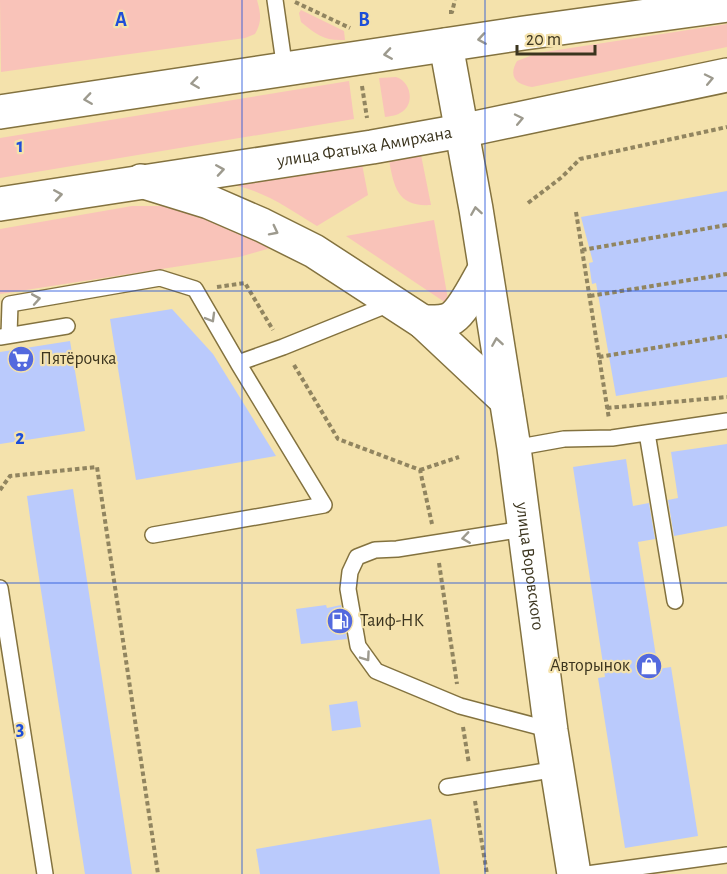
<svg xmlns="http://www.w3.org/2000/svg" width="727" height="874" font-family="'Alegreya Sans',sans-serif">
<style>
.green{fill:#f9c3b9}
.building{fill:#bacafc}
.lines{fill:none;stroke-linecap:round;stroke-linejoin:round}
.lane-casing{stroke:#83723f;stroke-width:18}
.secondary-casing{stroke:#83723f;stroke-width:36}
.primary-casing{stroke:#83723f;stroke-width:36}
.path{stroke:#918560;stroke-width:4;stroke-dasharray:4.5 3;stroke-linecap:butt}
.lane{stroke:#fff;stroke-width:15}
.secondary{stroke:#fff;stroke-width:33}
.primary{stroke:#fff;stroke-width:33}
.oneway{stroke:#9d9a8e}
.grid{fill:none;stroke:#1d4ed8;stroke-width:1.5;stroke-opacity:0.55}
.labels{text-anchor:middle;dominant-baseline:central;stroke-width:4.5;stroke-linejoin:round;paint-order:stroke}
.street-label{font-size:18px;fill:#3b341e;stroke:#f4e2ac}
.poi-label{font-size:18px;fill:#3b341e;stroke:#f4e2ac;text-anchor:start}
.grid-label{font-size:20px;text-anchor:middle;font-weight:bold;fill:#1d4ed8;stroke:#f4e2ac;stroke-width:4.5;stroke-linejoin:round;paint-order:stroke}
</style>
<rect width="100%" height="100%" fill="#f4e2ac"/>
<path class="green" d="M0 0H257C261 14 262 22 255 34L245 38 1 72Z
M301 10 344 31 345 40C324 41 317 35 301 22L299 13Z
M727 24V47L532 87C516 84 508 77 517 61L538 53Z
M396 77C412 82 415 106 400 113 396 116 390 116 385 117L379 78Z
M349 81 354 119 0 178V138Z
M421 155 431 205C398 207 394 188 389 160Z
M362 164 368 195 317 226C291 210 262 189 231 185Z
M132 206H178L278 246 239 257 0 294V229Z
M434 220 449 305 346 236Z"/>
<path class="building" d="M727 191V377L616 396 596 283 592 284 589 263 593 262 581 217Z
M172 309 213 354 276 456 136 480 110 319Z
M70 341 85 431 0 444V352Z
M727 444V526L674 536 668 500 678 498 671 452Z
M626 459 633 506 649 503 655 539 638 542 658 669 671 667 698 836 625 848 598 678 605 677 573 467Z
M73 489 132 874H85L33 539 27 496Z
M326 605 327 608 341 605 347 639 301 644 296 609Z
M357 701 361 727 332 731 329 705Z
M431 819 440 874H260L256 849Z"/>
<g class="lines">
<defs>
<path id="lane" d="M275 0 285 70
M9 335 10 304 160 278 195 289 238 363 283 347 392 303
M0 337 67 326
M647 433 675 601
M514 448 564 439 612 438 727 421
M524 529 397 549 375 550 357 557 350 572 348 589 358 646 376 671 460 706 551 730
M153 535 324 505 238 363
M0 588 45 874
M447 787 557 769
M587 874 727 855"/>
<g id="secondary">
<path id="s1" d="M446 45 476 209 514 448 551 731 574 874"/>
<path d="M141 181 209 202 262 225 314 251 423 322 506 400"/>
<path d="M423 322C432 322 444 323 452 318 464 310 477 282 485 269"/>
</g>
<g id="primary">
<path d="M0 112 524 33 727 5"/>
<path id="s2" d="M0 204 372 147 461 131 727 75"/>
</g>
</defs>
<use href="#lane" class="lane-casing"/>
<use href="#secondary" class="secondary-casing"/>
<use href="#primary" class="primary-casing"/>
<path class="path" d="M295 2 350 28
M449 12H452L455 0
M362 86 367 118
M528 203 562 177 580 159 727 127
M576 212 609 419
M582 250 727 225
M217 287 245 283 273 330
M590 296 727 274
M599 357 727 336
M294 365 338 439 420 470 432 524
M607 408 727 397
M420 470 459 457
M0 490 10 476 97 467 158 874
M439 563 457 684
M463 727 469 764
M475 801 487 874"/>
<use href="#lane" class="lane"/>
<use href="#secondary" class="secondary"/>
<use href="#primary" class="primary"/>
</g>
<defs><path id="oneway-chevron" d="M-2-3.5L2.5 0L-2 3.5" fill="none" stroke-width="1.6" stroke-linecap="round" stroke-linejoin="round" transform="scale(1.5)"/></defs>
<g class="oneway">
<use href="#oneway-chevron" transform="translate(482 39) rotate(171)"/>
<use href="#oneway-chevron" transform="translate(388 54) rotate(171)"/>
<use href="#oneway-chevron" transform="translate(709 79) rotate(-12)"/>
<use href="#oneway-chevron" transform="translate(195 83) rotate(172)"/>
<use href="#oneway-chevron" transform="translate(88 99) rotate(172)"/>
<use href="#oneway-chevron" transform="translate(519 119) rotate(-12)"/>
<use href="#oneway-chevron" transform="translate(220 170) rotate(-9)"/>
<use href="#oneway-chevron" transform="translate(58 195) rotate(-9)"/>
<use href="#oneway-chevron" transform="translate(476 211) rotate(-99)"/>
<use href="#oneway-chevron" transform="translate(274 231) rotate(27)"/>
<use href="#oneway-chevron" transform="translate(36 299) rotate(-10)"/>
<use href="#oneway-chevron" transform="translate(211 318) rotate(60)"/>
<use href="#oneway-chevron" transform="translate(497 342) rotate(-99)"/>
<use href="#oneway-chevron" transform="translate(466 538) rotate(172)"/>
<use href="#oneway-chevron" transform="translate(366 657) rotate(55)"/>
</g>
<path class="grid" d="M242 0V874M485 0V874M0 291H727M0 583H727"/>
<defs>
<symbol id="supermarket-disc" viewBox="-11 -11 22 22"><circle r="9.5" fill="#5369de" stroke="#f4e2ac"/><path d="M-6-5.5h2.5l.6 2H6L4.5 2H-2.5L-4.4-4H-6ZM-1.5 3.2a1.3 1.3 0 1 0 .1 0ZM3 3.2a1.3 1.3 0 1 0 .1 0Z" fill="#fff"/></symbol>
<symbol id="fuel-disc" viewBox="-11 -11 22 22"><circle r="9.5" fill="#5369de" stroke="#f4e2ac"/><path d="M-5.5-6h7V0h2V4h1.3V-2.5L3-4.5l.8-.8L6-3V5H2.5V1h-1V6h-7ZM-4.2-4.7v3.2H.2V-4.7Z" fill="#fff"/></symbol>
<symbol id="shop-disc" viewBox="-11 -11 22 22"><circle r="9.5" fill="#5369de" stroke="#f4e2ac"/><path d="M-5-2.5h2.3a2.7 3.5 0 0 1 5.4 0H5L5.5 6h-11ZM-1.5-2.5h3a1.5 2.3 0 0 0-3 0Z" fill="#fff"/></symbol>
</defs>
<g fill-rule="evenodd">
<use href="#supermarket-disc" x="6" y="344" width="30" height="30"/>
<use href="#fuel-disc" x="325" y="606" width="30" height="30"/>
<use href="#shop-disc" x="634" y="651" width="30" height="30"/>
</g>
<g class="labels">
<g class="street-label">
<text stroke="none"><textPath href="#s2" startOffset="369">улица Фатыха Амирхана</textPath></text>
<text stroke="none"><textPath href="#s1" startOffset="528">улица Воровского</textPath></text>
</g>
<g class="poi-label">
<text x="40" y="359">Пятёрочка</text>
<text x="360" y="621">Таиф-НК</text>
<text x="630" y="666" text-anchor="end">Авторынок</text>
</g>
</g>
<g class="grid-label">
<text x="121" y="26">A</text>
<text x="364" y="26">B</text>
<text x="20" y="152">1</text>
<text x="20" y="444">2</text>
<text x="20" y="735">3</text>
</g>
<path d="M517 45v9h78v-9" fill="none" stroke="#3b341e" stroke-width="3"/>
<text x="526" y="45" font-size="18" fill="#3b341e" stroke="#f4e2ac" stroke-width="4.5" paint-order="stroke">20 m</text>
</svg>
